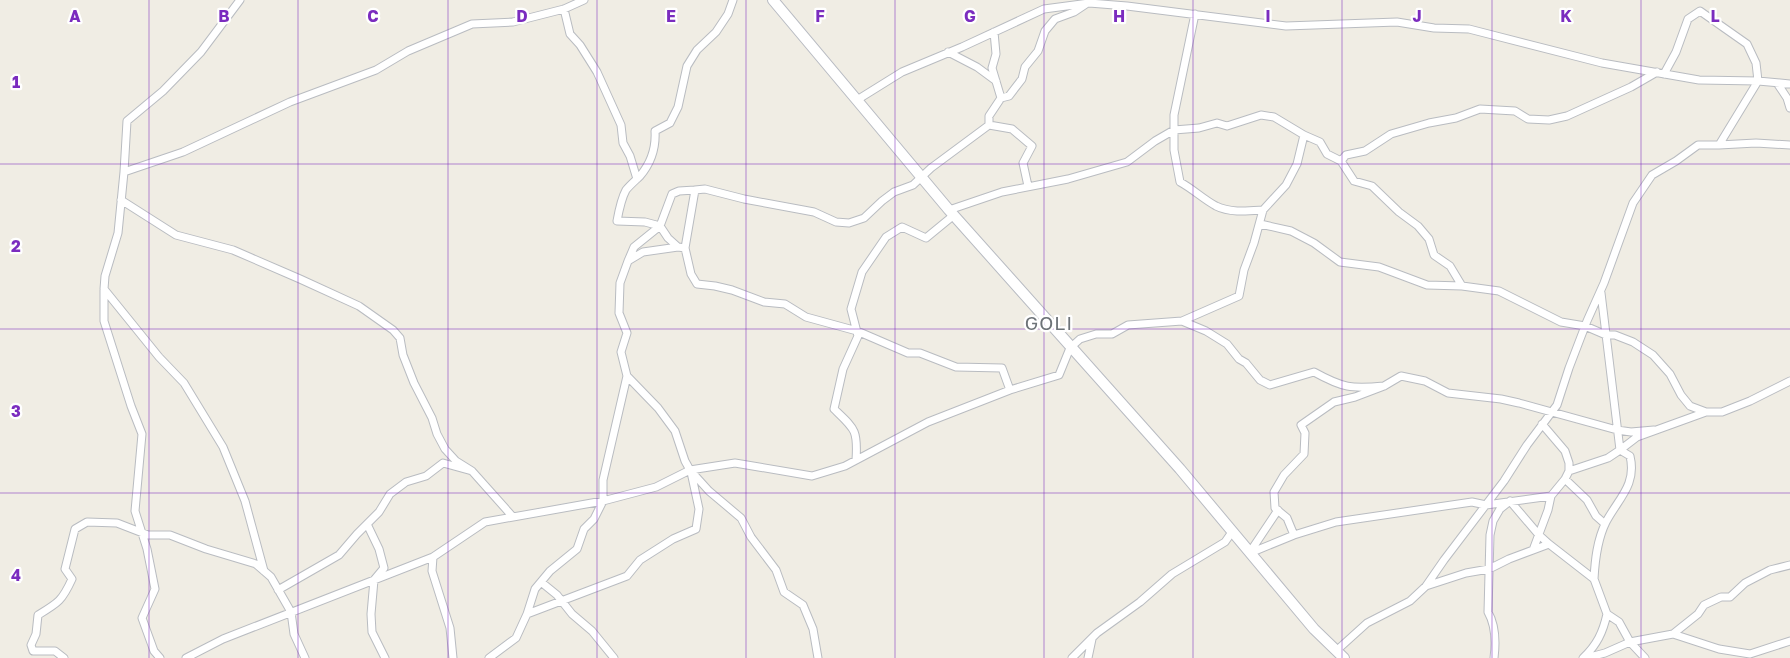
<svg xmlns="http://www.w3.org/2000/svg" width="1790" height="658" font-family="'Golos Text',sans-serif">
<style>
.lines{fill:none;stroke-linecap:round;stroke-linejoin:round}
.street-casing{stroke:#b9bcc1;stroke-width:9}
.secondary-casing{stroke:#b8bbc2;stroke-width:12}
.street{stroke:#fff;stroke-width:7}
.secondary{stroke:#fff;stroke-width:10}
.grid{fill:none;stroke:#7b2cbf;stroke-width:1;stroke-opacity:0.55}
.labels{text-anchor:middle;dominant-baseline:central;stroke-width:4.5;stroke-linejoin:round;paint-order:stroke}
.quarter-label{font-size:19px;letter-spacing:1px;fill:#6d7378;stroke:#fff}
.grid-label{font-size:16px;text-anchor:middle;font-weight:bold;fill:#7b2cbf;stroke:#fff;stroke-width:4.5;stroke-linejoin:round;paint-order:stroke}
</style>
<rect width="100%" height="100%" fill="#f0ede4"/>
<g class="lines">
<defs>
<path id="street" d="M564 9 570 34 580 45 597 72 621 125 623 143 630 156 637 179
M1195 14 1174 115V150L1180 182C1193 189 1203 199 1216 206 1230 213 1248 211 1263 210
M948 52 977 67 996 81
M1777 83 1787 98 1790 108
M1001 98 1009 96 1022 79 1025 67 1038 51 1045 31 1055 19 1074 12 1086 4
M857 100 902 72 962 47 1044 9 1089 3 1127 6 1286 26 1397 22 1434 28 1469 29 1602 63 1699 80 1758 81 1790 84
M989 125 1012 129 1032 146 1023 163 1028 186
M1719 145 1756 143 1790 145
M1341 161 1354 181 1372 186 1399 212 1418 226 1429 239 1434 255 1450 266 1462 286 1499 291 1561 322 1585 326 1606 335H1615L1633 342 1653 355 1670 374 1681 395 1690 406 1706 412
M124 172 127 121 163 91 201 52 240 0
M121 200 176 235 233 250 300 279 359 306 393 330 400 338 403 355 414 383 432 418 437 434 445 449 456 461 472 471
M949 210 1002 192 1068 179 1127 162 1155 141 1174 130 1199 128 1217 123 1227 126 1261 115 1274 117 1304 135 1320 142 1327 154 1341 161 1346 155 1365 151 1391 134 1429 123 1456 118 1480 109 1515 111 1528 119 1549 120 1567 116 1631 87 1657 72
M1260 224 1291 231 1314 243 1340 262 1379 267 1427 285 1462 286
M678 247 668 238 660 226 645 222 617 221C619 210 621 199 626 190 630 185 636 180 640 176 651 163 656 147 655 131L670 123 678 107 687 66 697 50 716 32 728 14 733 0
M685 248 691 274 697 284 715 286 732 290 764 302 785 304 806 317 857 331 908 353H920L956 367 1002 368 1010 390
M628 261 634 247 660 226 672 194 679 191 695 190
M104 290V321L131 406 142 434 135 511 147 549 155 589 142 618 154 651 160 658
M1182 321 1239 296 1244 270 1254 243 1263 210 1286 185 1297 164 1304 135
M627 376 658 408 675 431 685 461 690 470 709 491 741 518 751 537 776 570 784 592 803 605 813 629 818 658
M856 460C858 430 855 429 834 409L843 369 858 336 851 309 862 272 886 237 902 227 926 238 954 215
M1569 471 1608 458 1620 450 1637 437 1706 412H1722L1750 401 1790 381
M1565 479 1587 500 1596 516 1605 524
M367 524 379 549 384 568 374 580 371 614 372 632 385 658
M1294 535 1287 518 1275 508 1274 492 1284 475 1304 454 1305 433 1301 425 1334 402 1355 397 1384 386 1401 376 1425 381 1448 393 1501 399 1519 403 1617 430 1631 432 1654 430
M1533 550 1549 544 1594 579 1607 614 1619 622 1630 642 1673 634 1698 614 1704 605 1721 597H1730L1745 583 1770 570 1790 565
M1250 552 1278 510
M1250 553 1294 535 1336 522 1472 502 1486 505 1551 496
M433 557 432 571 450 628 453 658
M264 571 245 501 223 447 184 383 159 357 104 289 105 276 118 233 124 172 183 152 290 102 376 70 408 51 472 24 513 22 564 9 584 0
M1594 579C1595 560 1597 540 1606 522 1618 499 1637 485 1630 456L1620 450 1601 293
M541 582 557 595 572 614 592 631 614 658
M1426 586 1466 573 1489 569 1509 559 1533 550 1548 510 1551 496 1565 479 1569 471V463L1565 451 1542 424
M278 590 339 555 357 534 379 512 390 494 406 482 426 476 443 463 472 471 513 517
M527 614 627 576 640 560 673 539 696 529 699 509 691 472
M1673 634 1719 649 1750 654 1790 641
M1336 651 1367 623 1410 601 1426 586 1444 560 1504 481 1527 445 1557 405 1569 368 1587 321 1604 283 1633 203 1652 175 1676 161 1698 145H1719L1758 81 1756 63 1747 44 1700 11 1688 19 1676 52 1664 74
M64 658 55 651H33L31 645 36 634 38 615C58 603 62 601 72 579L65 569 75 529 87 522 117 523 148 535H170L206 549 256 564 271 577 291 612 294 634 305 658
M186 658 223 639 433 557 485 522 603 501 656 487 690 470 735 463 812 476 845 466 928 422 1010 390 1059 375 1070 348 1080 339 1096 334H1112L1128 325 1182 321 1206 331 1227 344 1239 359 1246 363 1260 380 1270 385 1314 372C1343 388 1351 389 1384 386
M489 658 516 638 527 614 535 589 550 571 577 549 584 529 594 519 603 501V480L627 376 621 352 627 333 619 313 620 283 628 261 643 252 678 247 685 248 695 190 705 189 744 199 814 212 836 222 849 223 864 218 882 201 894 192 913 185 931 168 989 125V116L1001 98 992 68 996 54 994 32
M1072 658 1097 633 1140 602 1172 574 1225 542 1232 532
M1088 658 1092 639
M1494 658C1496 642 1496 626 1488 612L1490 535 1493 521 1500 509 1510 501 1539 535 1549 544
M1583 658C1597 645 1603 632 1607 614
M1586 658 1605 653 1630 642 1645 658"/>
<path id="secondary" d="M773 0 949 210 1180 469 1314 629 1344 658"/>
</defs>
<use href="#street" class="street-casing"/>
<use href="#secondary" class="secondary-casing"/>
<use href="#street" class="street"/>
<use href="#secondary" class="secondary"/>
</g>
<path class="grid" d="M149 0V658M298 0V658M448 0V658M597 0V658M746 0V658M895 0V658M1044 0V658M1193 0V658M1342 0V658M1492 0V658M1641 0V658M0 164H1790M0 329H1790M0 493H1790"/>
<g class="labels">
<g class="quarter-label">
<text x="1049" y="322">GOLI</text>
</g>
</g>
<g class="grid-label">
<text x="75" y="22">A</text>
<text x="224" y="22">B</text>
<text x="373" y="22">C</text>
<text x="522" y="22">D</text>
<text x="671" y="22">E</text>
<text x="820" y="22">F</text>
<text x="970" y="22">G</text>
<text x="1119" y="22">H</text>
<text x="1268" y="22">I</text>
<text x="1417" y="22">J</text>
<text x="1566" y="22">K</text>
<text x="1715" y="22">L</text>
<text x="16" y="88">1</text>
<text x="16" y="252">2</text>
<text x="16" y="417">3</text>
<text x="16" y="581">4</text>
</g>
</svg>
